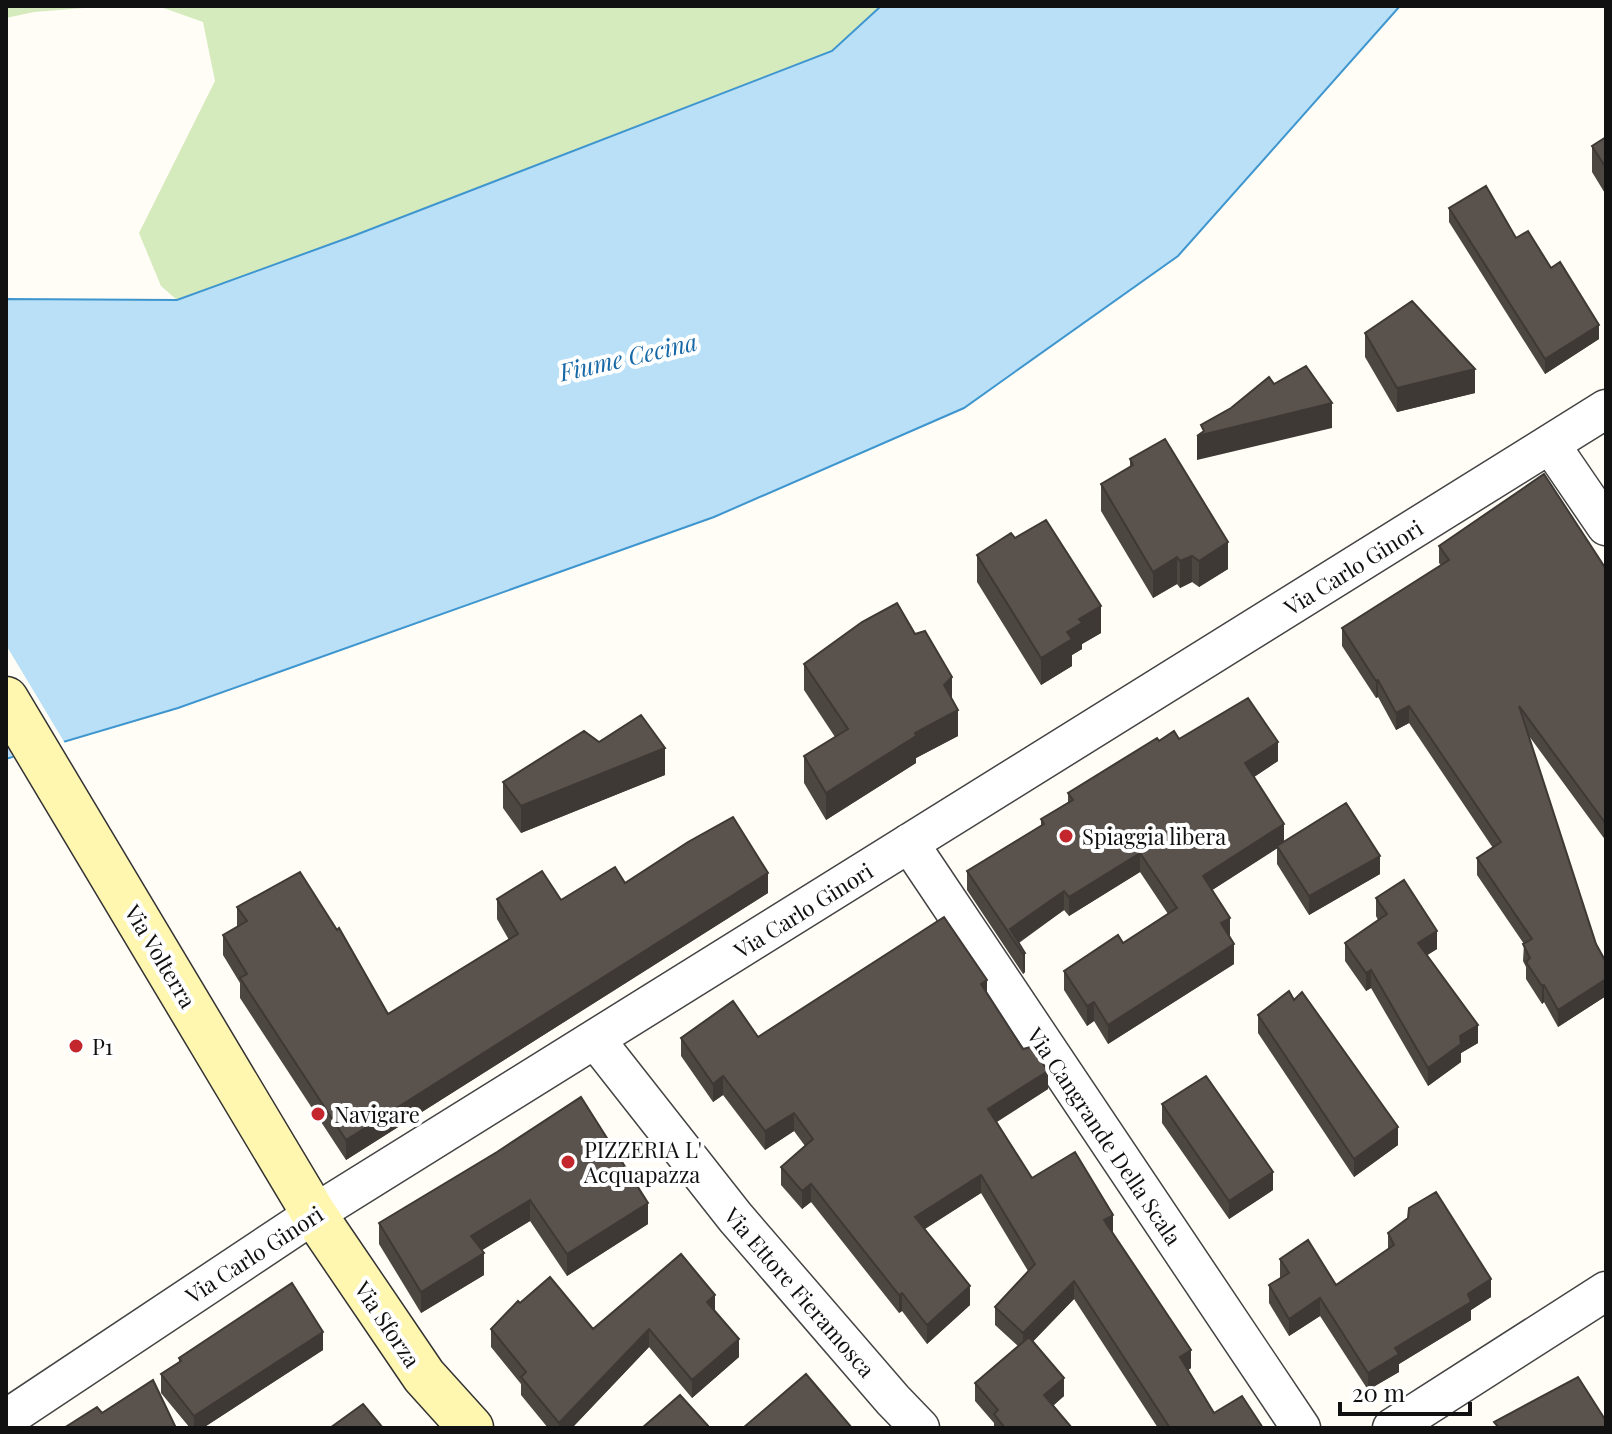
<svg xmlns="http://www.w3.org/2000/svg" width="1612" height="1434" font-family="'Playfair Display',serif">
<style>
.green{fill:#d5ebbd}
.water{fill:#b9e0f7;stroke:#3f96cf;stroke-width:2}
.pier{fill:#fffdf5}
.lines{fill:none;stroke-linecap:round;stroke-linejoin:round}
.street-casing{stroke:#444;stroke-width:41}
.secondary-casing{stroke:#333;stroke-width:47}
.street{stroke:#fff;stroke-width:38}
.secondary{stroke:#fff6b0;stroke-width:44}
.wall{fill:#4d4742}
.shaded-wall{fill:#3f3936}
.building{fill:#5a524d;stroke:#3f3936;stroke-width:2}
.poi-dot{fill:#c4262e;stroke:#fff;stroke-width:3}
.labels{text-anchor:middle;dominant-baseline:central;stroke-width:8;stroke-linejoin:round;paint-order:stroke}
.street-label{font-size:22px;fill:#111;stroke:#fff}
.poi-label{font-size:22px;fill:#111;stroke:#fff;text-anchor:start}
.water-label{font-size:24px;font-style:italic;fill:#1768a6;stroke:#fff}
</style>
<rect width="100%" height="100%" fill="#fffdf5"/>
<path class="green" d="M6 6H109L34 12 6 18Z
M158 6H881L832 51 353 236 177 300 161 286 139 233 215 81 203 22Z"/>
<path class="water" d="M881 6H1400L1178 256 964 408 714 517 178 708 6 759V299L177 300 353 236 832 51Z"/>
<path class="pier" d="M6 645 66 745 15 760 6 745Z"/>
<g class="lines">
<defs>
<path id="street" d="M1550 444 1606 526
M909 843 1301 1428
M595 1039 735 1217 893 1400 920 1428
M6 1419 314 1214 1606 409
M1392 1428 1606 1291"/>
<path id="secondary" d="M6 699 314 1214 424 1376 471 1428"/>
</defs>
<use href="#street" class="street-casing"/>
<use href="#secondary" class="secondary-casing"/>
<use href="#street" class="street"/>
<use href="#secondary" class="secondary"/>
</g>
<path class="wall" d="M1606 137V195L1592 172V146Z
M1449 208 1516 238 1551 268 1599 339 1545 374 1449 222Z
M1365 333 1475 393 1397 412 1365 357Z
M1130 459 1228 569 1199 587 1192 582 1180 588 1177 584 1153 598 1101 511V484L1130 467Z
M1015 538 1101 633 1082 644V649L1072 655V666L1041 685 977 582V555Z
M1439 546 1606 569V841L1529 736 1596 944 1606 962V996L1558 1027 1544 1002 1542 1004 1526 979V967L1523 961 1524 944 1477 875V858L1493 848 1409 723 1396 730 1378 697 1376 698 1342 646V628L1441 565 1439 563Z
M804 664 952 699 958 736 916 758V763L826 820 804 783V756L835 737 804 690Z
M1179 739 1278 761 1254 777 1284 842 1380 874 1309 915 1277 864V848L1212 890 1230 937 1234 964 1108 1044 1094 1021 1087 1026 1064 990V971L1123 943 1168 914 1140 872 1069 916 1064 910 1019 943 1025 953V972L1023 974 967 890V871L1041 826V819L1068 802V793L1159 741Z
M599 742 665 775 521 833 503 808V782Z
M625 883 768 893 346 1160 240 998V983L223 955V935L237 927V907L388 1014 509 940 497 919V899L561 900Z
M1376 898 1437 949 1427 955 1478 1043 1461 1053V1062L1428 1086 1371 988 1366 991 1345 961V943L1378 920 1376 916Z
M987 993 1048 1089 997 1122 1032 1178 1113 1233 1191 1368 1188 1370 1214 1413 1263 1428H1158L1074 1299 1033 1341 1064 1396 1053 1406 1072 1428H994V1423L975 1401V1383L1018 1346 995 1325V1307L1028 1271 981 1193 925 1229 970 1305 927 1344 902 1311 899 1313 811 1202 802 1209 781 1185V1167L805 1146 794 1131 765 1150 723 1095 713 1102 681 1056V1038L758 1037Z
M1294 1000 1398 1145 1354 1177 1258 1033V1015Z
M1162 1104 1273 1190 1229 1219 1162 1123Z
M497 1152 648 1224 567 1276 530 1221 482 1250 484 1275 421 1313 379 1244V1223Z
M1388 1233 1491 1297 1471 1310V1320L1399 1364V1372L1368 1390 1320 1316 1289 1336 1269 1303V1285L1280 1278V1259L1336 1285 1388 1249Z
M715 1312 739 1357 692 1398 649 1347 572 1428H548L521 1395V1384L491 1347V1329H593Z
M323 1350 203 1428H190L161 1393V1374L179 1362V1358Z"/>
<path class="shaded-wall" d="M1599 325V339L1545 374V359Z
M1475 369V393L1397 412V388Z
M1332 403V428L1197 460V436Z
M1228 542V569L1199 587V561Z
M1192 556V582L1180 588V561Z
M1177 557V584L1153 598V572Z
M1101 606V633L1082 644V649L1072 655V666L1041 685V658L1079 619Z
M952 677V704L944 685Z
M1378 680V697L1376 698V681Z
M1409 706V723L1396 730V713Z
M958 710V736L916 758V763L826 820V793L915 733Z
M1278 742V761L1245 783V763Z
M665 748V775L521 833V806Z
M1284 824V844L1203 896V876Z
M1140 853V872L1069 916V897Z
M1380 856V874L1309 915V896Z
M768 873V893L346 1160V1140Z
M1064 891V910L1016 944 1010 929Z
M1230 918V937L1221 923Z
M1437 931V949L1418 961V943Z
M1234 944V964L1108 1044V1025Z
M1025 953V972L1023 974V954Z
M1371 970V988L1366 991V973Z
M1606 979V996L1558 1027V1010Z
M987 980V999L981 984Z
M1544 985V1002L1542 1004V986Z
M1094 1002V1021L1087 1026V1006Z
M1478 1025V1043L1461 1053V1062L1428 1086V1068L1460 1036Z
M1048 1071V1089L988 1127V1109Z
M723 1076V1095L713 1102V1084Z
M794 1113V1131L765 1150V1131Z
M1398 1127V1145L1354 1177V1159Z
M1273 1172V1190L1229 1219V1201Z
M981 1175V1193L915 1235V1217Z
M811 1184V1202L802 1209V1191Z
M530 1200V1221L471 1257V1236Z
M648 1203V1224L567 1276V1254Z
M1113 1215V1233L1104 1220Z
M484 1253V1275L421 1313V1292Z
M1491 1279V1297L1471 1310V1320L1399 1364V1372L1368 1390V1373L1395 1348 1468 1294Z
M1074 1281V1299L1023 1352V1333Z
M970 1286V1305L927 1344V1325Z
M902 1293V1311L899 1313V1295Z
M715 1295V1313L707 1302Z
M1320 1298V1316L1289 1336V1319Z
M649 1329V1347L572 1428H559V1423Z
M323 1332V1350L203 1428H194V1416Z
M739 1339V1357L692 1398V1380Z
M1191 1350V1368L1180 1376V1357Z
M1064 1378V1396L1044 1413V1395Z"/>
<path class="building" d="M1606 137V168L1592 146Z
M1486 186 1516 238 1528 231 1551 268 1560 262 1599 325 1545 359 1449 208Z
M1412 301 1475 369 1397 388 1365 333Z
M1306 366 1332 403 1197 436 1204 431 1201 425 1231 408 1269 377 1274 384Z
M1165 439 1228 542 1199 561 1192 556 1180 561 1177 557 1153 572 1101 484 1133 465 1130 459Z
M1544 474 1606 569V824L1519 706 1596 944 1606 962V979L1558 1010 1544 985 1542 986 1526 962 1530 958 1523 944 1532 939 1477 858 1501 842 1409 706 1396 713 1378 680 1376 681 1342 628 1449 560 1439 546Z
M1046 520 1101 606 1079 619 1082 623 1067 632 1072 639 1041 658 977 555 1011 533 1015 538Z
M897 603 915 634 925 631 952 677 944 685 958 710 915 733 916 736 826 793 804 756 848 729 804 664 862 622Z
M1248 698 1278 742 1245 763 1284 824 1203 876 1230 918 1221 923 1234 944 1108 1025 1094 1002 1087 1006 1064 971 1118 935 1123 943 1177 908 1140 853 1069 897 1064 891 1010 929 1025 953 1023 954 967 871 1044 824 1041 819 1073 800 1068 793 1157 738 1159 741 1174 731 1179 739Z
M641 715 665 748 521 806 503 782 584 731 599 742Z
M1346 803 1380 856 1309 896 1277 846Z
M733 817 768 873 346 1140 240 978 247 974 223 935 247 921 237 907 300 872 337 930 339 928 388 1014 518 934 497 899 542 871 561 900 615 867 625 883 688 842Z
M1404 880 1437 931 1418 943 1478 1025 1460 1036 1461 1044 1428 1068 1371 970 1366 973 1345 943 1387 914 1376 898Z
M944 917 987 980 981 984 1023 1049 1031 1047 1048 1071 988 1109 1032 1178 1075 1152 1113 1215 1104 1220 1191 1350 1180 1357 1214 1413 1242 1396 1263 1428H1170L1074 1281 1023 1333 995 1307 1035 1264 981 1175 915 1217 970 1286 927 1325 902 1293 899 1295 811 1184 802 1191 781 1167 813 1139 794 1113 765 1131 723 1076 713 1084 681 1038 733 1001 758 1037Z
M1289 991 1294 1000 1302 992 1398 1127 1354 1159 1258 1015Z
M1206 1076 1273 1172 1229 1201 1162 1104Z
M581 1097 648 1203 567 1254 530 1200 471 1236 484 1253 421 1292 379 1223 497 1152Z
M1436 1192 1491 1279 1468 1294 1471 1302 1395 1348 1399 1354 1368 1373 1320 1298 1289 1319 1269 1285 1289 1273 1280 1259 1308 1240 1336 1285 1394 1245 1388 1233 1408 1218 1409 1208Z
M681 1254 715 1295 707 1302 739 1339 692 1380 649 1329 559 1423 521 1377 526 1372 491 1329 518 1301 520 1303 550 1277 593 1329Z
M292 1283 323 1332 194 1416 161 1374 181 1361 179 1358Z
M1029 1337 1064 1378 1044 1395 1072 1428H1005L994 1414 998 1410 975 1383Z
M806 1374 852 1428H743Z
M1578 1377 1606 1421V1428H1499L1494 1422Z
M153 1380 176 1428H64L97 1407 102 1413Z
M680 1395 710 1428H642Z
M363 1404 383 1428H330Z"/>
<g class="poi-dot">
<circle cx="1066" cy="836" r="8"/>
<circle cx="76" cy="1046" r="8"/>
<circle cx="318" cy="1114" r="8"/>
<circle cx="568" cy="1162" r="8"/>
</g>
<g class="labels">
<g class="street-label">
<text transform="translate(1353 567) rotate(-32)">Via Carlo Ginori</text>
<text transform="translate(803 910) rotate(-32)">Via Carlo Ginori</text>
<text transform="translate(161 956) rotate(59)">Via Volterra</text>
<text transform="translate(1105 1136) rotate(56)">Via Cangrande Della Scala</text>
<text transform="translate(254 1254) rotate(-33)">Via Carlo Ginori</text>
<text transform="translate(800 1292) rotate(49)">Via Ettore Fieramosca</text>
<text transform="translate(388 1324) rotate(56)">Via Sforza</text>
</g>
<g class="poi-label">
<text x="1082" y="836">Spiaggia libera</text>
<text x="92" y="1046">P1</text>
<text x="334" y="1114">Navigare</text>
<text x="584" y="1149">PIZZERIA L'<tspan x="584" dy="25">Acquapazza</tspan></text>
</g>
<g class="water-label">
<text transform="translate(628 356) rotate(-13)">Fiume Cecina</text>
</g>
</g>
<rect width="1612" height="1434" fill="none" stroke="#111111" stroke-width="16"/>
<path d="M1340 1402v12h130v-12" fill="none" stroke="#111111" stroke-width="4"/>
<text x="1352" y="1402" font-size="24" fill="#111111" stroke="#ffffff" stroke-width="6" paint-order="stroke">20 m</text>
</svg>
